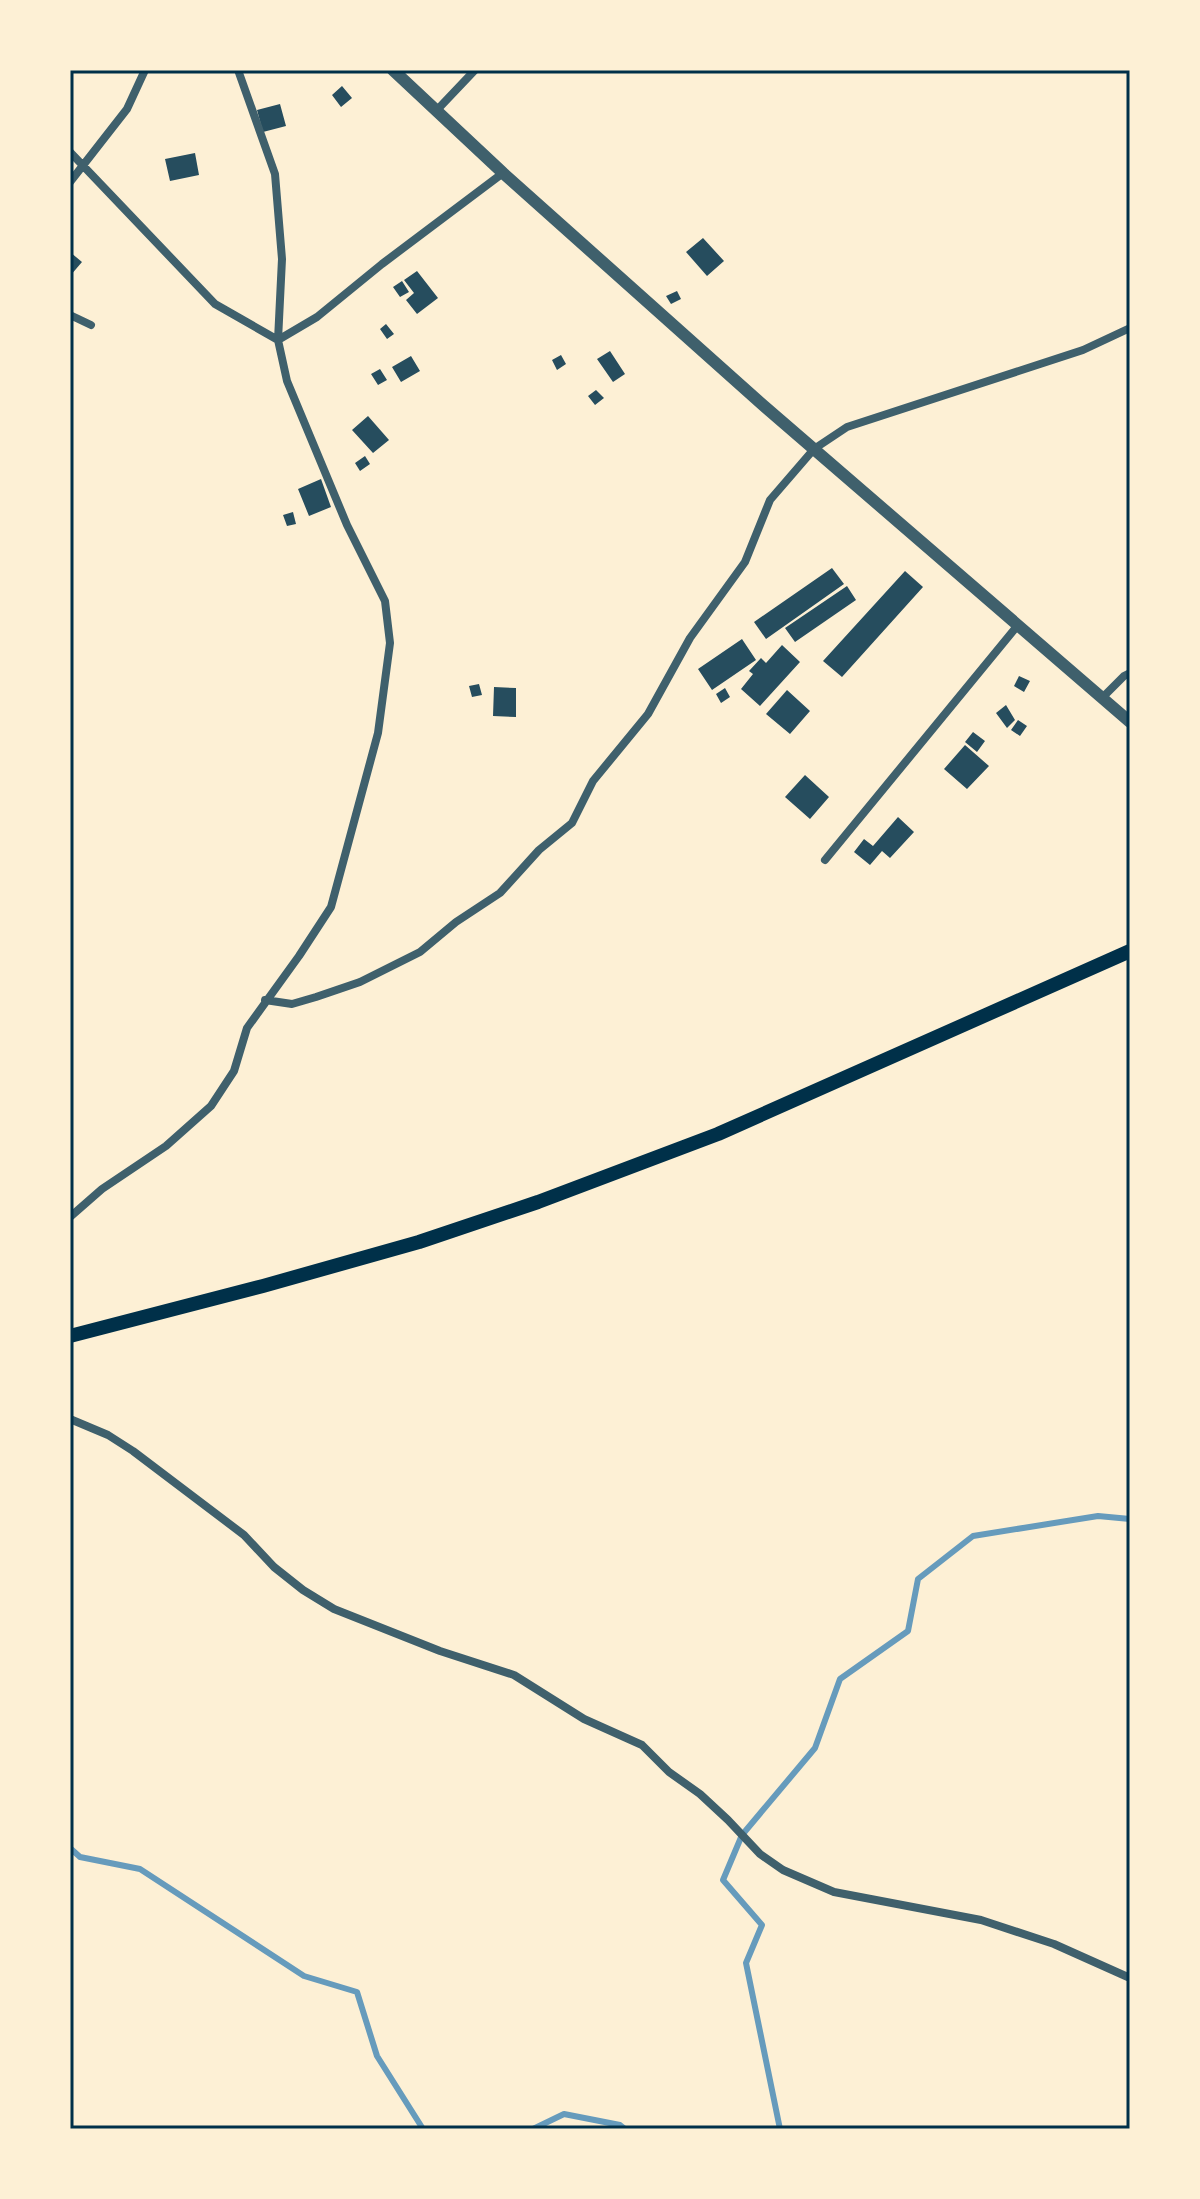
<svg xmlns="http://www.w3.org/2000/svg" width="1200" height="2199" font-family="Mulish,sans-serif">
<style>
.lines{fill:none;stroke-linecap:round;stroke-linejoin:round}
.stream{stroke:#669bbc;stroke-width:6}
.building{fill:#264d5e}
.minor{stroke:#3f606c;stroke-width:8}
.tertiary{stroke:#3f606c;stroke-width:12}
.primary{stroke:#003049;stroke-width:14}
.neatline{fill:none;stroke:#003049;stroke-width:3}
</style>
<rect width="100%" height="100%" fill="#fdf0d5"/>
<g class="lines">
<path class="stream" d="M70 1848 80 1857 140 1869 304 1976 357 1992 377 2056 423 2129
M533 2129 564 2114 620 2125 625 2129
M780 2129 746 1963 762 1925 723 1880 742 1835 815 1748 840 1679 908 1631 918 1579 973 1536 1098 1516 1130 1519"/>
</g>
<path class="building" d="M342 86 352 98 341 107 332 95Z
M280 104 286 126 263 132 257 110Z
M195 153 199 175 170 181 165 159Z
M703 238 724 261 707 276 686 252Z
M70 252 82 262 70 276Z
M417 271 438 298 417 314 406 300 414 293 404 280Z
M402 281 409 292 400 297 393 287Z
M677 291 681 299 671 304 666 296Z
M386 324 394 334 387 339 380 329Z
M610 351 625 374 613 382 597 359Z
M561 355 566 364 557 370 552 360Z
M411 356 420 371 401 382 392 367Z
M380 369 387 380 378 385 371 374Z
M596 390 604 398 595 405 588 396Z
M368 416 389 440 373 453 352 430Z
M365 456 370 464 360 471 355 463Z
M321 479 331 507 309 516 298 489Z
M293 512 296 524 287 526 283 515Z
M832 568 844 584 766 639 754 622Z
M905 571 923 587 842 677 823 661Z
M847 586 856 600 795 642 785 628Z
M742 639 756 660 712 690 698 669Z
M782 645 800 662 760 706 741 689 753 674 749 671 761 658 766 663Z
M1019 676 1030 681 1024 692 1014 686Z
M479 684 482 695 472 697 469 686Z
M494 687 516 688V717L493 716Z
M725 688 730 697 721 703 716 694Z
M787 690 810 711 790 734 766 714Z
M1006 705 1015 720 1007 728 996 713Z
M1018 720 1027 726 1020 736 1011 730Z
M973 732 985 741 977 752 965 742Z
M965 745 989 766 967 789 944 769Z
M805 775 829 797 810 819 785 797Z
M898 817 914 832 890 858 882 851 870 865 854 852 864 839 873 846Z"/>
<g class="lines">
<path class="minor" d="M437 110 475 70
M70 152 215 304 278 340 317 317 382 264 503 173
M70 182 127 109 145 70
M70 315 91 325
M1102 698 1124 676 1130 673
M825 860 1018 625
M265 1000 292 1004 316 997 360 982 420 952 456 922 500 893 539 850 572 823 593 781 648 714 690 638 745 562 770 500 814 449 847 427 1083 350 1130 328
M70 1217 102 1189 166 1146 211 1106 234 1071 247 1028 299 956 331 907 378 733 390 643 385 601 347 525 287 381 278 340 282 259 275 174 238 70
M70 1419 108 1435 133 1451 244 1535 274 1567 303 1590 334 1609 440 1651 514 1675 584 1719 642 1745 669 1772 700 1794 728 1820 760 1854 783 1870 834 1892 981 1920 1054 1944 1130 1978"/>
<path class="tertiary" d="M393 70 503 173 764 406 1130 722"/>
<path class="primary" d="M70 1336 263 1286 419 1242 538 1202 718 1134 1130 951"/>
</g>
<rect width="1200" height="2199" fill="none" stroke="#fdf0d5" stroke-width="144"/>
<rect x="72" y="72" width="1056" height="2055" class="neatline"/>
</svg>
